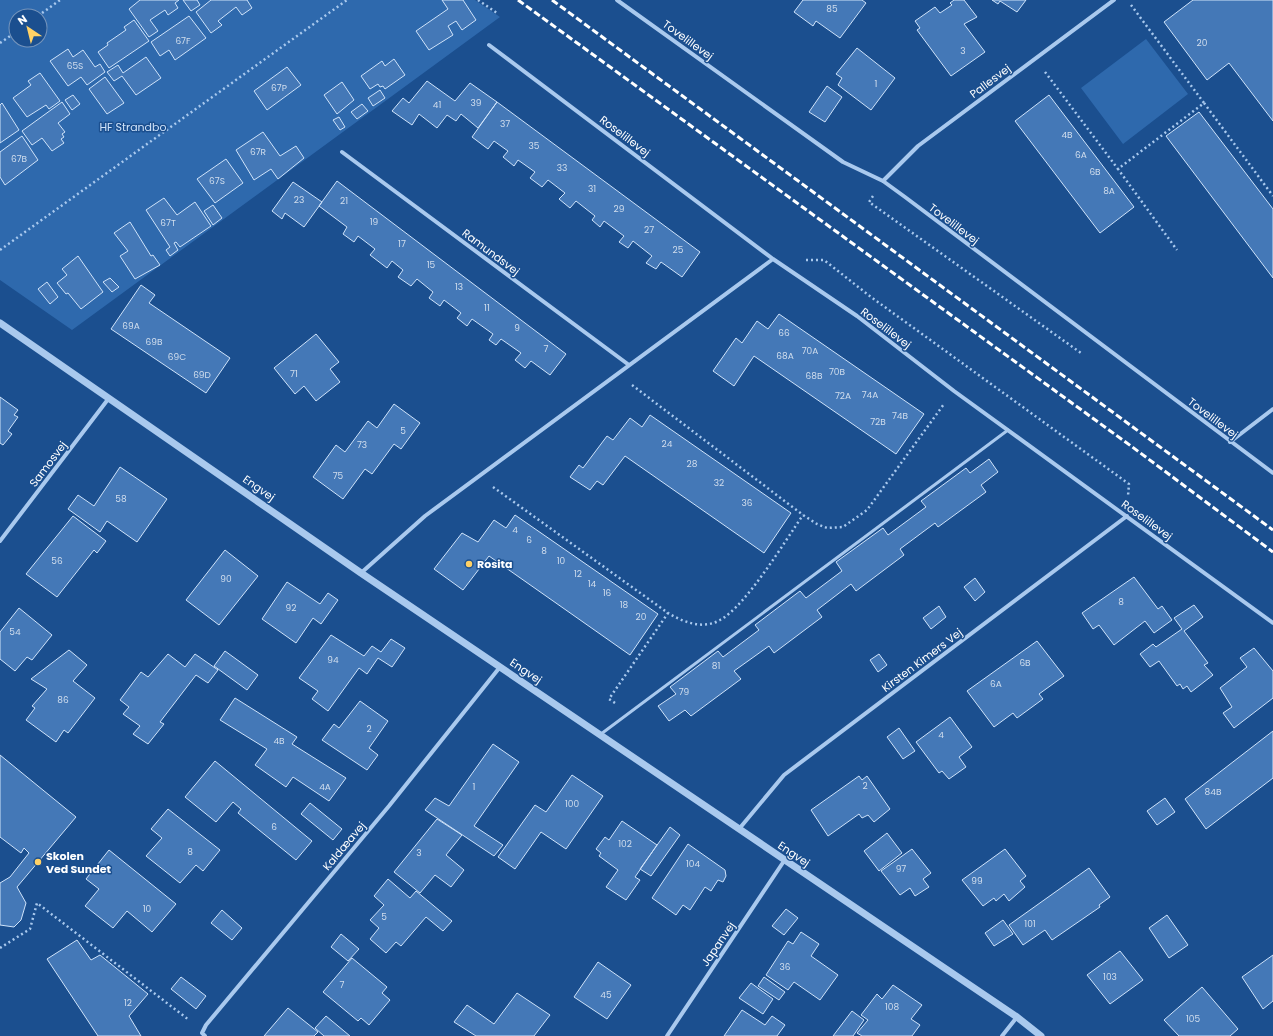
<svg xmlns="http://www.w3.org/2000/svg" width="1273" height="1036" font-family="Poppins,sans-serif">
<style>
.green{fill:#2e69ad;fill-rule:evenodd}
.building{fill:#4478b7;stroke:#cfe3fa}
.lines{fill:none;stroke-linecap:round;stroke-linejoin:round}
.path{stroke:#a9c9ee;stroke-width:2.5;stroke-dasharray:2 3;stroke-linecap:butt}
.service{stroke:#a9c9ee;stroke-width:3}
.minor{stroke:#a9c9ee;stroke-width:4}
.tertiary{stroke:#a9c9ee;stroke-width:7}
.rail{stroke:#fff;stroke-width:3;stroke-dasharray:7 3;stroke-linecap:butt}
.poi-dot{fill:#ffd166;stroke:#1b4f8f;stroke-width:1.5}
.labels{text-anchor:middle;dominant-baseline:central;stroke-width:3;stroke-linejoin:round;paint-order:stroke}
.number-label{font-size:9px;fill:#d0dded}
.street-label{font-size:11px;fill:#fff;stroke:#1b4f8f}
.park-label{font-size:11px;fill:#cfe3fa;stroke:#1b4f8f}
.poi-label{font-size:11px;font-weight:bold;fill:#fff;stroke:#1b4f8f;text-anchor:start}
</style>
<rect width="100%" height="100%" fill="#1b4f8f"/>
<path class="green" d="M0 0H475L500 17 72 330 0 280ZM16 16H40V40H16Z
M1146 39 1188 94 1123 144 1081 88Z"/>
<path class="building" d="M140 0H179L175 3 178 8 168 15 165 10 150 20 158 31 149 37 129 9Z
M183 0H197L200 5 191 11Z
M211 0H247L252 8 242 15 236 7 218 21 222 25 211 33 196 12Z
M442 0H463L476 20 462 30 456 21 448 26 453 35 429 50 416 31 448 9Z
M803 0H862L866 3 840 38 816 21 813 26 794 12Z
M954 0H964L977 17 964 24 985 52 951 76 917 30 920 28 915 21 935 7 940 13 952 5 950 3Z
M992 0H1026L1017 12 1000 1 998 4Z
M1193 0H1273V121L1229 63 1207 80 1164 22Z
M189 16 206 38 175 60 169 50 160 56 151 42Z
M134 20 149 41 109 68 98 52 108 45 107 43 126 30 124 27Z
M857 48 895 78 871 110 838 85 842 78 836 74Z
M68 49 73 57 83 50 95 67 100 64 105 72 87 85 81 77 68 86 50 61Z
M146 57 161 78 136 95 122 76 114 81 107 72 118 65 123 73Z
M394 59 405 75 385 89 383 86 380 87 378 84 370 89 361 76 382 61 385 66Z
M287 67 301 85 267 110 254 91Z
M40 73 60 101 49 109 46 105 27 117 13 98 31 85 28 81Z
M105 77 124 103 107 114 89 89Z
M427 81 455 101 470 83 497 102 478 128 461 114 456 121 447 115 437 128 419 114 412 125 392 111 403 98 409 103Z
M342 82 354 100 337 114 324 95Z
M827 86 842 97 825 122 809 112Z
M380 90 385 98 373 106 368 98Z
M73 95 80 104 72 110 65 100Z
M1049 95 1134 207 1100 233 1015 121Z
M62 102 70 114 58 123 65 132 62 134 64 137 61 139 64 143 52 151 42 138 32 145 22 131Z
M497 102 700 252 682 277 661 262 656 269 646 263 652 256 633 241 628 248 619 242 624 236 604 221 600 227 592 220 595 216 576 201 570 208 559 199 565 193 548 180 542 187 530 178 535 172 518 160 514 166 503 157 508 151 494 141 488 149 472 137Z
M2 103 19 130 0 143V105Z
M362 104 368 111 357 119 351 112Z
M1199 112 1273 209V278L1166 136Z
M339 117 345 127 340 130 333 120Z
M263 132 280 156 296 146 304 158 278 179 271 169 254 180 236 150Z
M22 136 38 160 5 185 0 177V152Z
M226 159 243 183 215 203 197 179Z
M337 181 566 354 550 375 531 361 525 368 515 360 521 353 501 339 496 345 489 340 493 334 472 319 467 326 457 318 461 313 444 300 440 306 429 298 433 292 417 279 411 286 398 277 403 270 392 261 387 268 370 255 375 249 358 236 354 242 343 234 347 227 319 206Z
M293 182 322 202 304 227 285 213 282 219 272 211Z
M164 198 177 215 195 202 211 226 180 247 176 242 174 243 178 250 170 256 166 250 170 247 146 210Z
M213 205 222 218 213 225 204 211Z
M130 222 151 256 153 255 160 265 135 279 120 256 128 251 114 233Z
M78 256 103 292 81 309 68 293 66 294 57 283 67 275 62 269Z
M110 278 119 287 112 292 103 282Z
M47 282 58 297 50 304 38 289Z
M141 285 155 295 149 303 230 358 206 393 111 329Z
M779 314 924 414 896 454 754 356 734 386 713 371 736 338 742 343 757 321 768 329Z
M316 334 339 362 330 369 340 382 316 401 304 386 295 394 274 368Z
M0 397 18 410 14 415 18 417 8 431 12 434 3 445 0 443Z
M394 404 420 423 401 449 394 444 372 474 365 469 343 499 313 477 336 445 345 452 368 421 377 428Z
M650 415 791 513 764 553 625 456 603 485 597 481 590 490 570 477 579 465 583 468 607 436 613 440 630 418 642 427Z
M989 459 998 472 981 485 986 492 938 527 935 523 900 549 904 555 856 591 851 584 817 610 822 617 774 653 769 646 734 671 741 679 691 716 685 710 669 721 658 706 676 694 670 687 718 651 723 657 759 630 755 625 800 591 806 598 842 571 836 562 883 528 888 535 926 507 921 501 966 468 970 473Z
M120 467 167 499 137 542 107 521 100 532 68 509 78 495 94 506Z
M515 515 658 614 630 655 489 556 463 590 434 569 462 533 478 542 494 520 506 528Z
M73 516 106 541 97 553 94 550 57 597 26 574Z
M225 550 258 576 219 625 186 600Z
M1134 577 1158 609 1162 606 1172 620 1154 633 1145 621 1114 645 1099 625 1093 629 1082 613Z
M975 578 985 592 975 601 964 587Z
M287 582 320 604 328 593 338 600 321 624 313 618 296 643 262 619Z
M1194 605 1203 617 1184 631 1208 663 1204 665 1213 675 1191 692 1187 686 1183 689 1180 684 1177 686 1159 661 1150 667 1140 654 1153 644 1156 647 1182 629 1174 618Z
M939 606 946 617 931 629 923 618Z
M19 608 52 635 32 660 27 657 15 671 0 659V632Z
M331 635 364 656 372 646 381 652 391 639 405 648 392 667 378 658 367 674 359 668 328 711 312 699 318 691 299 678Z
M1037 641 1064 676 1039 694 1043 699 1017 718 1013 713 994 727 967 691Z
M1254 648 1273 671V698L1234 728 1223 713 1232 707 1220 688 1247 667 1240 658Z
M69 650 87 665 73 681 95 698 68 733 64 730 56 742 26 720 35 708 32 706 47 689 31 679Z
M225 651 258 675 247 690 214 666Z
M168 654 185 667 195 654 218 670 208 683 196 675 160 722 164 724 148 744 133 734 140 726 123 714 129 707 120 700 141 672 148 677Z
M879 654 887 665 878 672 870 660Z
M235 698 297 737 292 744 346 778 329 801 293 777 286 787 255 765 267 749 220 720Z
M360 701 388 721 369 748 378 755 367 770 322 740 334 724 339 728Z
M950 717 972 747 959 757 966 767 949 779 942 771 939 773 916 742Z
M899 728 915 751 903 759 887 737Z
M1273 731V778L1206 829 1185 799Z
M493 744 519 762 474 826 503 845 494 856 425 810 435 798 449 806Z
M0 755 76 817 17 887 26 903 21 920 14 927 0 925V883L10 877 29 853 24 848 21 853 0 837Z
M215 761 312 841 296 860 238 813 241 809 233 802 216 822 185 797Z
M572 775 603 796 566 849 541 832 515 869 498 857 535 805 546 812Z
M859 776 862 780 867 776 890 809 874 822 868 815 862 818 859 814 828 836 811 810Z
M1165 798 1175 812 1157 825 1147 811Z
M310 803 342 829 333 840 301 814Z
M168 809 220 850 203 871 196 865 180 883 146 856 162 838 151 829Z
M437 819 462 835 446 855 464 870 451 887 435 875 420 893 394 872Z
M622 821 657 845 635 877 640 880 626 900 606 887 618 870 599 856 601 853 596 849 605 837 609 840Z
M670 827 680 835 651 876 640 869Z
M887 833 902 853 879 871 864 851Z
M688 844 725 870 726 876 723 882 718 880 711 891 705 887 690 910 683 905 676 915 652 898Z
M912 849 931 873 923 879 929 887 915 896 910 888 900 895 881 871Z
M1005 849 1026 876 1020 881 1025 887 1009 901 1004 894 996 901 994 898 983 906 962 880Z
M109 850 176 904 152 932 127 911 113 928 85 906 99 889 86 879Z
M1089 868 1110 897 1099 905 1100 907 1052 940 1045 930 1023 945 1009 925Z
M388 879 410 898 416 891 452 921 443 931 426 917 401 946 396 942 386 953 370 939 379 928 370 920 384 905 374 896Z
M786 909 798 918 784 935 772 926Z
M222 910 242 928 232 940 211 923Z
M1167 915 1188 945 1169 958 1149 928Z
M1003 920 1013 934 994 946 985 933Z
M801 932 819 944 811 956 838 975 820 1000 794 982 788 990 766 975 788 941 793 944Z
M341 934 359 949 348 961 331 947Z
M77 940 91 960 100 955 148 994 129 1016 141 1036H98L47 959Z
M1120 951 1143 980 1110 1004 1087 975Z
M1273 955V1001L1263 1009 1242 977Z
M352 958 387 987 382 993 390 1000 369 1025 361 1018 358 1021 323 992Z
M598 962 631 985 607 1019 574 997Z
M181 977 206 996 196 1009 171 989Z
M764 977 785 992 779 1000 758 986Z
M751 983 773 999 763 1014 739 998Z
M893 985 922 1005 911 1019 920 1025 912 1036H862L857 1033 868 1020 861 1015 877 994 882 999Z
M1202 987 1238 1029 1230 1036H1179L1164 1020Z
M517 993 550 1015 534 1036H476L454 1022 467 1005 494 1024Z
M288 1008 318 1032 314 1036H264Z
M742 1010 765 1025 772 1016 785 1025 777 1036H724Z
M852 1011 864 1020 853 1036H833Z
M326 1016 350 1036H324L315 1028Z"/>
<g class="lines">
<path class="path" d="M478 0 497 13
M1131 5 1204 103 1118 169 1177 250
M38 16 60 0
M0 43 16 32
M1045 72 1118 169
M1204 103 1273 196
M873 196 869 202 1081 353
M0 250 347 0
M806 260H824L871 297 1129 484 1128 496
M632 385 803 515 817 524 827 528 843 527 867 510 944 404
M493 487 668 613C683 622 703 630 720 620 746 606 785 541 803 515
M615 703 609 699 668 613
M0 948 30 929 37 903 189 1020"/>
<path class="service" d="M601 734 1008 430"/>
<path class="minor" d="M617 0 843 162 883 181 905 197 1273 473
M489 45 773 259 857 316 954 391 1273 623
M342 152 629 365
M883 181 918 146 1114 0
M1230 442 1273 409
M0 541 109 398
M361 573 425 516 773 259
M739 829 784 775 1127 516
M205 1036 202 1033 206 1025 389 806 500 667
M667 1036 784 861
M1002 1036 1017 1017"/>
<path class="tertiary" d="M0 323 361 573 1017 1017 1041 1036"/>
<path class="rail" d="M518 0 1131 446 1273 552
M552 0 1273 530"/>
</g>
<g class="poi-dot">
<circle cx="469" cy="564" r="4"/>
<circle cx="38" cy="862" r="4"/>
</g>
<g class="labels">
<g class="number-label">
<text x="832" y="9">85</text>
<text x="183" y="41">67F</text>
<text x="1202" y="43">20</text>
<text x="963" y="51">3</text>
<text x="75" y="66">65S</text>
<text x="876" y="84">1</text>
<text x="279" y="88">67P</text>
<text x="476" y="103">39</text>
<text x="437" y="105">41</text>
<text x="505" y="124">37</text>
<text x="1067" y="135">4B</text>
<text x="534" y="146">35</text>
<text x="258" y="152">67R</text>
<text x="1081" y="155">6A</text>
<text x="19" y="159">67B</text>
<text x="562" y="168">33</text>
<text x="1095" y="172">6B</text>
<text x="217" y="181">67S</text>
<text x="592" y="189">31</text>
<text x="1109" y="191">8A</text>
<text x="299" y="200">23</text>
<text x="344" y="201">21</text>
<text x="619" y="209">29</text>
<text x="374" y="222">19</text>
<text x="168" y="223">67T</text>
<text x="649" y="230">27</text>
<text x="402" y="244">17</text>
<text x="678" y="250">25</text>
<text x="431" y="265">15</text>
<text x="459" y="287">13</text>
<text x="487" y="308">11</text>
<text x="131" y="326">69A</text>
<text x="517" y="328">9</text>
<text x="784" y="333">66</text>
<text x="154" y="342">69B</text>
<text x="546" y="349">7</text>
<text x="810" y="351">70A</text>
<text x="785" y="356">68A</text>
<text x="177" y="357">69C</text>
<text x="837" y="372">70B</text>
<text x="294" y="374">71</text>
<text x="202" y="375">69D</text>
<text x="814" y="376">68B</text>
<text x="870" y="395">74A</text>
<text x="843" y="396">72A</text>
<text x="900" y="416">74B</text>
<text x="878" y="422">72B</text>
<text x="403" y="431">5</text>
<text x="667" y="444">24</text>
<text x="362" y="445">73</text>
<text x="692" y="464">28</text>
<text x="338" y="476">75</text>
<text x="719" y="483">32</text>
<text x="121" y="499">58</text>
<text x="747" y="503">36</text>
<text x="515" y="530">4</text>
<text x="529" y="540">6</text>
<text x="544" y="551">8</text>
<text x="57" y="561">56</text>
<text x="561" y="561">10</text>
<text x="578" y="574">12</text>
<text x="226" y="579">90</text>
<text x="592" y="584">14</text>
<text x="607" y="593">16</text>
<text x="1121" y="602">8</text>
<text x="624" y="605">18</text>
<text x="291" y="608">92</text>
<text x="641" y="617">20</text>
<text x="15" y="632">54</text>
<text x="333" y="660">94</text>
<text x="1025" y="663">6B</text>
<text x="716" y="666">81</text>
<text x="996" y="684">6A</text>
<text x="684" y="692">79</text>
<text x="63" y="700">86</text>
<text x="369" y="729">2</text>
<text x="941" y="735">4</text>
<text x="279" y="741">4B</text>
<text x="865" y="786">2</text>
<text x="325" y="787">4A</text>
<text x="474" y="787">1</text>
<text x="1213" y="792">84B</text>
<text x="572" y="804">100</text>
<text x="274" y="827">6</text>
<text x="625" y="844">102</text>
<text x="190" y="852">8</text>
<text x="419" y="853">3</text>
<text x="693" y="864">104</text>
<text x="901" y="869">97</text>
<text x="977" y="881">99</text>
<text x="147" y="909">10</text>
<text x="384" y="917">5</text>
<text x="1030" y="924">101</text>
<text x="785" y="967">36</text>
<text x="1110" y="977">103</text>
<text x="342" y="985">7</text>
<text x="606" y="995">45</text>
<text x="128" y="1003">12</text>
<text x="892" y="1007">108</text>
<text x="1193" y="1019">105</text>
</g>
<g class="street-label">
<text transform="translate(688 40) rotate(36)">Tovelillevej</text>
<text transform="translate(990 81) rotate(-37)">Pallesvej</text>
<text transform="translate(625 136) rotate(37)">Roselillevej</text>
<text transform="translate(954 224) rotate(37)">Tovelillevej</text>
<text transform="translate(491 252) rotate(37)">Ramundsvej</text>
<text transform="translate(886 328) rotate(37)">Roselillevej</text>
<text transform="translate(1213 418) rotate(37)">Tovelillevej</text>
<text transform="translate(48 464) rotate(-53)">Samosvej</text>
<text transform="translate(259 488) rotate(35)">Engvej</text>
<text transform="translate(1147 520) rotate(36)">Roselillevej</text>
<text transform="translate(922 660) rotate(-37)">Kirsten Kimers Vej</text>
<text transform="translate(526 671) rotate(34)">Engvej</text>
<text transform="translate(344 846) rotate(-50)">Kaldæavej</text>
<text transform="translate(794 854) rotate(34)">Engvej</text>
<text transform="translate(718 944) rotate(-56)">Japanvej</text>
</g>
<g class="park-label">
<text x="133" y="127">HF Strandbo</text>
</g>
<g class="poi-label">
<text x="477" y="564">Rosita</text>
<text x="46" y="856">Skolen<tspan x="46" dy="13">Ved Sundet</tspan></text>
</g>
</g>
<g transform="translate(28 28) rotate(325)"><circle r="19" fill="#1b4f8f" stroke="#7695bc"/>
<path d="M0-3L7 15L0 10L-7 15Z" fill="#ffd166"/>
<text y="-6" font-size="11" font-weight="bold" text-anchor="middle" fill="#ffffff">N</text>
</g>
</svg>
